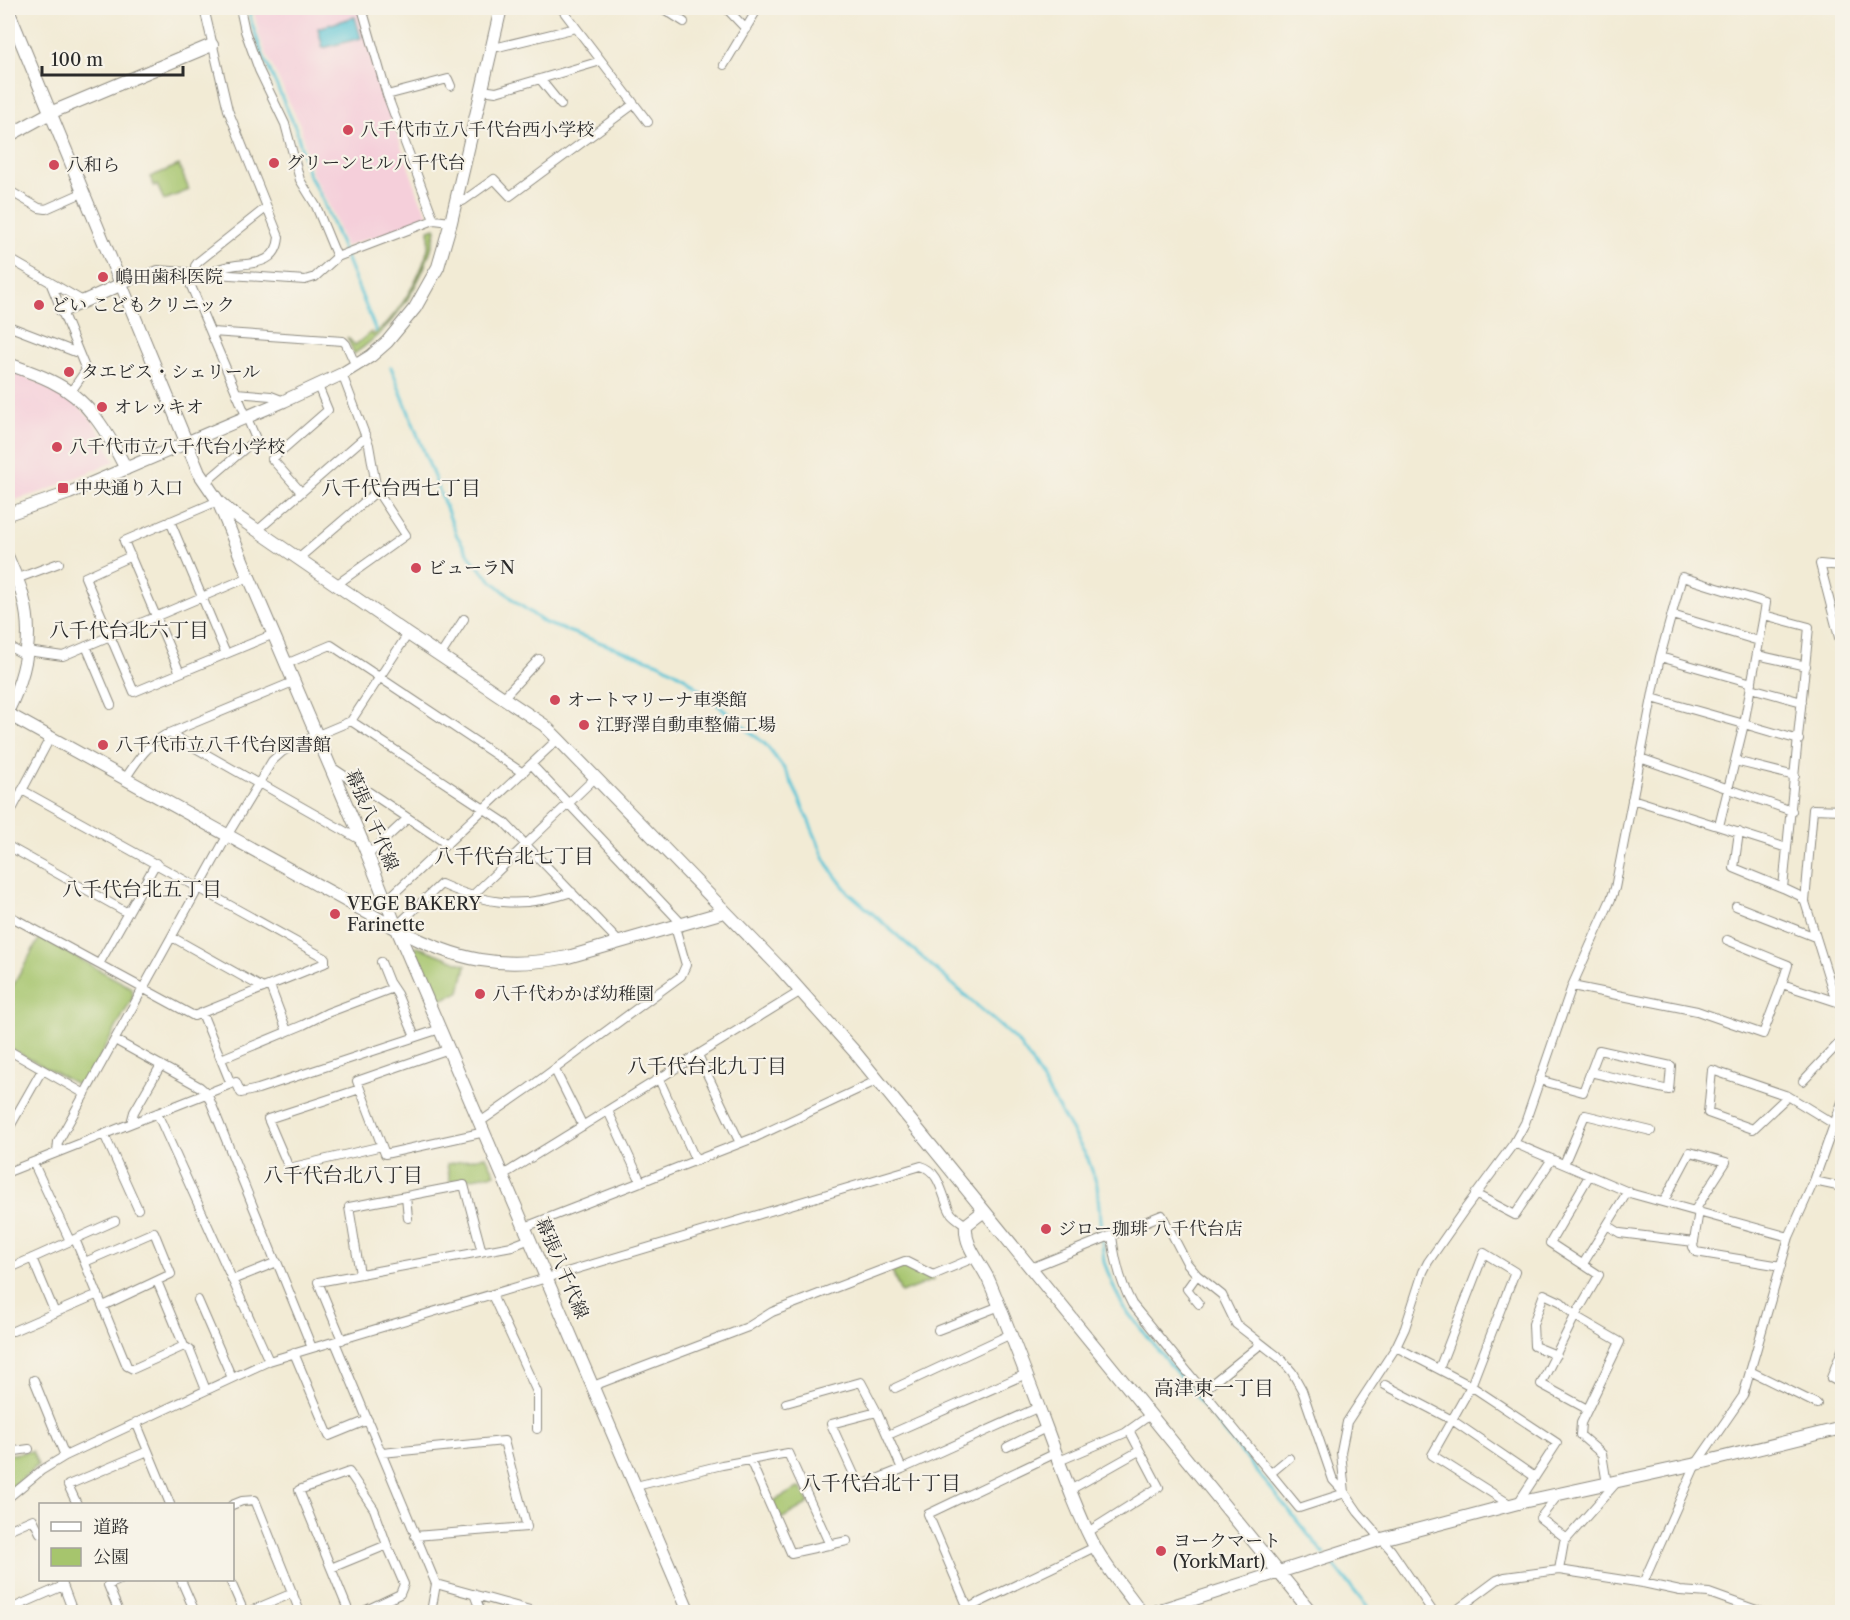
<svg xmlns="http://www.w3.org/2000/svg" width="1850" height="1620" font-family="'Libre Caslon Text','Noto Serif JP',serif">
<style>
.built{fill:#f5cfda}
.green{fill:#a6c56d;stroke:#68784c;stroke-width:1.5}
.water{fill:#5ac4d6;stroke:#427880;stroke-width:1.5}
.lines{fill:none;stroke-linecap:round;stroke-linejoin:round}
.stream{stroke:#5ac4d6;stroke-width:3}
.street-casing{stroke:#8e8b80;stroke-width:10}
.secondary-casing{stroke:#8e8b80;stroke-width:14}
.street{stroke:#fff;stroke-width:8}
.secondary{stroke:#fff;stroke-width:12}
.poi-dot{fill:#d1495b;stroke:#f7f3e8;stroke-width:2}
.labels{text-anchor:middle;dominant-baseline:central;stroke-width:4.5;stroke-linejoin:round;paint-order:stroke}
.poi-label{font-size:18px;fill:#2b2b2b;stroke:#f7f3e8;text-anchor:start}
.street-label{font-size:18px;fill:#2b2b2b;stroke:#f7f3e8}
.neighbourhood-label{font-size:20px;fill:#2b2b2b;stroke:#f7f3e8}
</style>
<rect width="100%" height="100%" fill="#f7f3e8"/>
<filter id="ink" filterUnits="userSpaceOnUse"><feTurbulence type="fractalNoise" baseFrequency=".0167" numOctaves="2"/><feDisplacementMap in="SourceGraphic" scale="12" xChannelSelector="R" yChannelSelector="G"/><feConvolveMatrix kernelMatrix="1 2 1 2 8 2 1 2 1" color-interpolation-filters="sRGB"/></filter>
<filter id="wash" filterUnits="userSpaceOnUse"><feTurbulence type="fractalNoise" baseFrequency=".008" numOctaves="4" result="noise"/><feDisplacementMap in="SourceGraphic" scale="24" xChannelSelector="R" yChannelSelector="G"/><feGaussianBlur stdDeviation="1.35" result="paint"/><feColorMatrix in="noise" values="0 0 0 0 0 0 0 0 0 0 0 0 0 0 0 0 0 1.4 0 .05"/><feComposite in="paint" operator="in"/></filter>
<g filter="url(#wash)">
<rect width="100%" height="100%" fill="#f2ebd5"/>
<path class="built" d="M253 8H359L382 92 419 197 428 215 426 219 372 239 370 237 345 247 332 211 312 173 300 125 266 53 259 35Z
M8 370 50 387 79 407 92 420 100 433 115 461 45 491 8 502Z"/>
<path class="green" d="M179 165 189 190 164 200 157 185 154 186 150 177Z
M435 228 436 230C425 280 397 325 354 354L347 337 355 345 371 332 373 335C377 331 383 327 387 323 406 301 432 260 429 230Z
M40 937 132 988 133 997 83 1088 8 1047V995Z
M416 946 466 965 460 992 435 1002 413 950Z
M486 1156 495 1174 450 1182 447 1164Z
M906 1266 934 1280 901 1293 892 1271Z
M32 1451 38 1465 8 1491V1455Z
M800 1487 809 1503 781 1519 771 1502Z"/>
<path class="water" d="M355 17 361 38 323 48 318 28Z"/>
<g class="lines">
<path class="stream" d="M249 8 251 21 262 53 296 129 308 173 322 198 376 331
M391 367 457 536 474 562 490 579 516 602 545 623 661 664 684 677 766 745 785 770 799 798 825 859 834 874 848 892 1017 1041 1029 1058 1088 1159 1097 1185 1104 1262 1114 1288 1124 1308 1324 1554
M1329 1559 1371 1612"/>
</g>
</g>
<g filter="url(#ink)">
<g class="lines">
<defs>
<path id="street" d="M204 8 228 110 279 237C276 275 233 257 212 273
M240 8 245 31 259 70 285 124 300 180 316 206 337 257
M362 8 387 95 434 220
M561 8 648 122
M662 8 684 22
M726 8 746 29
M492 45 498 47 576 28
M724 65 758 8
M540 79 561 105
M482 90 496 92 601 61
M387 95 448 79 451 86
M8 190 39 208 46 209 82 193
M457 197 463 201 494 179 510 196 634 104
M8 258 83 301
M185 272 256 439 205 483
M196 273 195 266 198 262 267 207
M50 282 86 370 70 393
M122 284 158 270 305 280 315 277 337 257 434 220 451 222
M8 326 78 353
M212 332 343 341 346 344 356 366
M236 393 271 396 284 401
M301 492 272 459 328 410 318 386
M170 521 226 654
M257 531 366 436
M131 556 85 577 134 692 274 634
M298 559 377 491
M1842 566 1820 564 1842 649
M16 579 59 563
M8 582 16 580
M336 585 406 535 377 491 369 445 342 374
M1672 615 1759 641
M8 646 26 656
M86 646 111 705
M27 651 63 656 249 577
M1757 655 1806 666
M440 656 464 619
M1660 657 1752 683
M286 664 331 645 523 773
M180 673 124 541 218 501
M1751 688 1802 702
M503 698 539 659
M1652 698 1744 724 1764 615
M351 721 504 822 620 943
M169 733 257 783
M1640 758 1792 811
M1735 761 1795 776
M532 765 683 925
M330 766 447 844
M125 779C137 761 146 746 165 735L293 682
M258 782 362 841
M1632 799 1787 848
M8 817 50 738
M1719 826 1744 724 1799 740
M1739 832 1734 868 1783 888
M8 846 128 913
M368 855 408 818
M472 896 595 778
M387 900 558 739
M1805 902 1813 809 1842 810
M1736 906 1815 937
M8 915 194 1016 325 963V958L22 790
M397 929 403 920 441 884C488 905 522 909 572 892
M172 937 263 988
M1727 940 1788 965 1782 984
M381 962 389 982 397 994 415 1037
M99 964 156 863
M270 986 287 1031
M1572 986 1697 1011 1763 1034 1782 984 1840 1003 1842 984
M202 1013 231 1084
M115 1040 200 1087 207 1093 276 1263
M449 1049 357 1081 385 1154 485 1132
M8 1050 85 1094
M698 1055 740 1143
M221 1059 303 1025 327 1013 393 988
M555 1070 583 1126
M659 1079 696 1161
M1539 1080 1583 1092 1599 1050 1671 1066 1669 1090 1590 1072
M1803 1081 1842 1040
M360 1089 268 1119 289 1168 382 1146
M1788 1096 1753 1129 1708 1113 1712 1070 1788 1096 1834 1124
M608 1111 641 1182
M157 1113 269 1361
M480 1122 529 1088 681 976 686 965 675 927
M131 1123 134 1112 161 1065
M8 1130 42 1070
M104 1134 138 1209
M1514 1143 1633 1194 1789 1237
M57 1152 58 1142 230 831 272 761 282 752 294 745 351 721 408 634
M33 1162 70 1241
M1564 1164 1585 1115 1651 1131
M8 1172 236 1082 241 1093 258 1089 440 1029
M503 1175 801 991
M1814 1181 1842 1187
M1475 1194 1515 1215 1552 1159
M406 1196 408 1218
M1664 1201 1690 1152 1726 1162 1695 1210
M1699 1211 1693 1247 1696 1252 1781 1266
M1607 1225 1620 1233 1694 1242
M525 1227 756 1137 878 1080
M1112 1236C1115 1261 1120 1282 1132 1304L1299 1508 1345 1493
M75 1239 127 1366 133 1369 184 1346
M32 1258 55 1313
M85 1262 154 1232 171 1274 103 1306
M1583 1264 1628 1191
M1031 1268 1162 1215 1187 1263 1197 1275 1222 1295 1236 1324 1281 1359 1292 1372 1302 1390 1333 1480 1345 1493 1358 1512 1391 1550 1433 1612
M8 1269 115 1221
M360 1274 349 1207 464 1185 482 1252
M1197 1275 1187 1289 1199 1304
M232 1280 277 1262 312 1348
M157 1281 184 1346 190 1350 206 1390
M492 1295 537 1392V1429
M198 1300 232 1378
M938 1330 1000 1306
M8 1331H13L98 1294
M342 1340 318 1282 512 1246 530 1239
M335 1342 436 1584 431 1612
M1396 1347 1471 1386 1557 1443 1518 1503
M1842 1350 1831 1378 1842 1384
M294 1353 329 1436 368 1420
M1556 1355 1534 1346 1533 1324 1544 1294 1561 1302 1575 1316 1620 1342 1581 1423 1580 1435 1602 1454 1607 1484
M1439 1369 1484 1253 1515 1272 1471 1386 1432 1455 1511 1505
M1750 1371 1817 1404
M34 1380 65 1456
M1385 1385 1452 1420 1535 1477
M593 1386 748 1327 772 1312 905 1261 933 1275 976 1257
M895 1388 1011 1334
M1204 1390 1261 1344
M786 1403 861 1382 877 1412
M1587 1409 1541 1384 1575 1316 1599 1275 1550 1243 1589 1176
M136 1422 170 1504
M888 1435 1026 1374
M1007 1447 1046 1428
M8 1452 29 1449
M382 1453 504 1441 527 1527 415 1536
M1056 1453 928 1514 968 1608 1095 1547
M750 1460 791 1553 847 1541
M1059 1461 1125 1433 1150 1415
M902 1469 877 1412 831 1424 857 1481 862 1485 902 1469 1039 1407
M1271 1473 1289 1458
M636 1486 722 1465 788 1453 830 1545
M1070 1490 1139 1451
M1345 1493 1341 1452 1347 1422 1396 1347 1405 1328 1423 1272 1428 1262 1465 1209 1514 1143 1525 1123 1572 986 1611 899 1615 888 1660 657 1682 577 1766 603 1764 615 1809 627 1783 888 1800 896 1805 902 1834 995 1840 1003 1842 1013
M1559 1494 1540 1518 1567 1539
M8 1498 42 1470 65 1456 269 1361 921 1166C941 1171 942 1198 951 1213 955 1218 962 1222 966 1225
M77 1504 68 1485 148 1451
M232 1505 242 1501 255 1500 300 1612
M8 1530 33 1519 40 1533
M1088 1532 1159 1487 1129 1430
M331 1568 387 1545 374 1509 349 1472 299 1490 349 1612
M1559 1570 1564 1542 1617 1482
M61 1580 73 1612
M181 1580 195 1612
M230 1580 244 1612
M1643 1583 1696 1464 1743 1396 1789 1237 1814 1181 1842 1102
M436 1584 537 1612
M474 1594 481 1612
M8 1610 63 1586
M364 1611 400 1594 404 1584 387 1545
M119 1612 108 1585 120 1580
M248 1612 293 1593
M1454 1612 1497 1580 1505 1577 1559 1570 1643 1583 1680 1591 1709 1593 1762 1612"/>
<path id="secondary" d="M8 10 199 473 218 501 249 577 362 841 397 929 689 1612
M8 136 50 113 212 45
M62 311 122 284
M8 364C22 369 37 374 51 381 89 399 108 433 126 469
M219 502 229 511 408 634 544 725 558 739 780 968 854 1051 1311 1612
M8 514 69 493 284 401 342 374 371 356 387 342 415 308 438 267 451 222 501 8
M8 558C13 571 20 584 23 597 34 636 25 676 8 710
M8 714 397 929C457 961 501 970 568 957L724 912
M984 1211 966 1225C964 1248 982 1263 990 1283 1010 1331 1028 1379 1046 1427 1061 1467 1075 1508 1094 1545 1107 1570 1126 1590 1141 1612
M1154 1612 1382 1539 1518 1503 1696 1464 1842 1428"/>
</defs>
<use href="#street" class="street-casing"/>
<use href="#secondary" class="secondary-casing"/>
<use href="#street" class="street"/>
<use href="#secondary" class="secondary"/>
</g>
</g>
<g class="poi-dot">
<circle cx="348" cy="130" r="6"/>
<circle cx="274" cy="163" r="6"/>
<circle cx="54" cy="165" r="6"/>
<circle cx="103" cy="277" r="6"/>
<circle cx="39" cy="305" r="6"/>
<circle cx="69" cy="372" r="6"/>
<circle cx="102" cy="407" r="6"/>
<circle cx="57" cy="447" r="6"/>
<rect x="57" y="482" width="12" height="12" rx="3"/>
<circle cx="416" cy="568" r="6"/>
<circle cx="555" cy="700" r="6"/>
<circle cx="584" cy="725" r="6"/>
<circle cx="103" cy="745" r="6"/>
<circle cx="335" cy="914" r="6"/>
<circle cx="480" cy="994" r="6"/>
<circle cx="1046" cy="1229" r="6"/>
<circle cx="1161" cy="1551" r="6"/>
</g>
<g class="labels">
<g class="poi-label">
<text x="360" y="130">八千代市立八千代台西小学校</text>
<text x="286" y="163">グリーンヒル八千代台</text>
<text x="66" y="165">八和ら</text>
<text x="115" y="277">嶋田歯科医院</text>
<text x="51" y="305">どい こどもクリニック</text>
<text x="81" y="372">タエビス・シェリール</text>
<text x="114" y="407">オレッキオ</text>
<text x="69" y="447">八千代市立八千代台小学校</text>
<text x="75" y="488">中央通り入口</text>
<text x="428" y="568">ビューラN</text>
<text x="567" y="700">オートマリーナ車楽館</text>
<text x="596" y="725">江野澤自動車整備工場</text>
<text x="115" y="745">八千代市立八千代台図書館</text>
<text x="347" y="904">VEGE BAKERY<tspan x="347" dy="21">Farinette</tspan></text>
<text x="492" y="994">八千代わかば幼稚園</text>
<text x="1058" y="1229">ジロー珈琲 八千代台店</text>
<text x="1173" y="1541">ヨークマート<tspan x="1173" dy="21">(YorkMart)</tspan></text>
</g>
<g class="street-label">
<text transform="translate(372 820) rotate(67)">幕張八千代線</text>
<text transform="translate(562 1268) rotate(67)">幕張八千代線</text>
</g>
<g class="neighbourhood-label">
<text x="401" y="488">八千代台西七丁目</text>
<text x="129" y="630">八千代台北六丁目</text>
<text x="514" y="856">八千代台北七丁目</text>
<text x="142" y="889">八千代台北五丁目</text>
<text x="707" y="1066">八千代台北九丁目</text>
<text x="343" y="1175">八千代台北八丁目</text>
<text x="1214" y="1388">高津東一丁目</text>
<text x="881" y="1483">八千代台北十丁目</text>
</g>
</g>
<rect width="1850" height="1620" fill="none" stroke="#f7f3e8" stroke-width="30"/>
<rect x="39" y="1503" width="195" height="78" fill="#f7f3e8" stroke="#a5a39c" stroke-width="1.5"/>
<rect x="51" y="1522" width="30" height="9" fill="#ffffff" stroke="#a5a39c" stroke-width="1.5"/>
<text x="93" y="1533" font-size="18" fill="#2b2b2b">道路</text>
<rect x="51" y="1548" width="30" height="18" fill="#a6c56d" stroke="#a5a39c" stroke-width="1.5"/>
<text x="93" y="1563" font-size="18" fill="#2b2b2b">公園</text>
<path d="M42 66v9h141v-9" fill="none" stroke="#2b2b2b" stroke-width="3"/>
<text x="51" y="66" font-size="18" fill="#2b2b2b" stroke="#f7f3e8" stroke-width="4.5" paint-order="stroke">100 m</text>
</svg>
